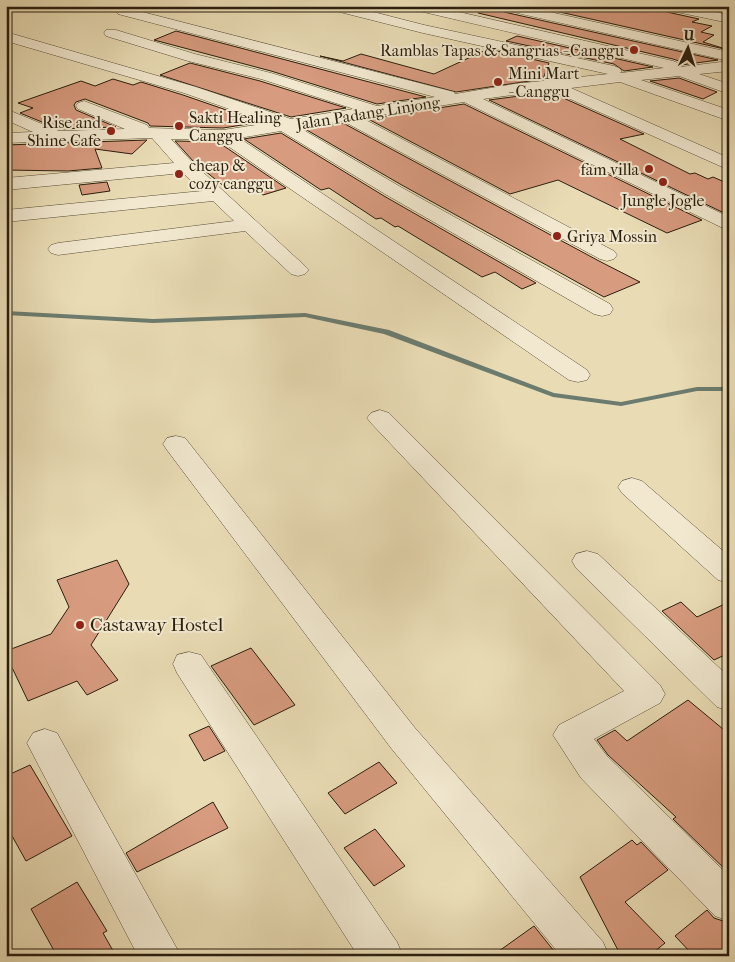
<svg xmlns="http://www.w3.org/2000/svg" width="735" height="962" font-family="'IM FELL French Canon',serif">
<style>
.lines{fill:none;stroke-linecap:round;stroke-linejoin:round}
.stream{fill:#6b7c6f;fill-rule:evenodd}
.building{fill:#d79b7f;stroke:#2a1e0d}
.minor-casing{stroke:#5a4e37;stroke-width:1}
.minor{fill:#f1e8cf;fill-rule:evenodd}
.poi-dot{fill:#8f2418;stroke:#f1e8cf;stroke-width:2}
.labels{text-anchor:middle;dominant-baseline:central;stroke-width:4;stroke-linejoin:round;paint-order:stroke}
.far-poi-label{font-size:16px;fill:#2a1e0d;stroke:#f1e8cf;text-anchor:start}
.far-street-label{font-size:16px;fill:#2a1e0d;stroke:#f1e8cf}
.poi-label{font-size:19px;fill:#2a1e0d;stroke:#f1e8cf;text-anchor:start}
</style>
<rect width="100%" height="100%" fill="#e9dcb5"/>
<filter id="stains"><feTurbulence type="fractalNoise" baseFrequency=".004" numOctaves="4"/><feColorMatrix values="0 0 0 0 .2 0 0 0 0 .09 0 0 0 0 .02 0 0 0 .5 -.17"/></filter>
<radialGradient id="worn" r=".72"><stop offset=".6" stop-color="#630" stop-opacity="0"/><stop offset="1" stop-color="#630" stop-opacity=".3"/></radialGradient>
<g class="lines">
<path class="stream" d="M6 311 153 319 305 313 389 330 554 393 621 402 697 387H729V391H697L621 406 553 397 384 334 305 317 153 323 6 315Z"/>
</g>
<path class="building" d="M478 6H496L504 12 718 60 681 65 679 61 673 59 478 13Z
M533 6H659L667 12 699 19 692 22 712 26 701 32 714 35 703 42 729 50Z
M176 31 426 97 377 104 271 71 154 40Z
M517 36 653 67 624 71 614 64 506 41Z
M488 49 549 63 543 79 456 92 320 56 343 61 361 54 434 74Z
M190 63 260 81 346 108 291 117 160 75Z
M679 78 717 92 703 99 650 81Z
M113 79 133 85 141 82 183 95 261 122 223 128 150 126 148 123 85 99 76 102 74 105 76 110 116 127 59 129 20 113 33 108 18 103 81 81 95 86Z
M550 92 644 134 620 139 690 174 695 173 708 179 713 177 729 184V209L722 212 489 100Z
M464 104 702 220 667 233 558 180 510 194 368 119Z
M343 123 599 261 640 282 604 297 400 184 305 129Z
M281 133 384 196 536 283 522 289 495 272 482 277 398 226 395 227 381 218 376 219 329 188 321 190 244 139Z
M147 140 132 154 95 149 102 168 68 171 6 170V145Z
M175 141 218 142 286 188 263 195 246 183 226 188 194 162Z
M107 182 110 191 82 195 79 185Z
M117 560 129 584 91 645 118 680 87 695 77 681 28 701 6 655V651L51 634 69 607 57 580Z
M681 602 697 617 729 602V653L714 660 662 611Z
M251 648 295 705 254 725 211 666Z
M688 700 729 734V873L673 819 676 817 608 755 597 740 615 730 627 741Z
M209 726 225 751 204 761 189 735Z
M379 762 397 783 345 814 328 793Z
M30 765 72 836 26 861 6 825V776Z
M213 802 228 828 137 872 126 853Z
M375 829 405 866 374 886 344 848Z
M632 840 637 845 641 842 668 870 625 902 665 943 649 956H621L580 877Z
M77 882 107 931 103 933 116 956H57L31 909Z
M707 910 714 918 729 923V956H694L675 936Z
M534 926 558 956H492Z"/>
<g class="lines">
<defs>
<path id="minor" d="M327 6H350L424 25 614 66 619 68 622 71 620 73 664 68 415 10 409 6H433L673 61 678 63 680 67 729 61V71L699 74 729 84V94L679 76 641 80 729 110V121L620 82 571 88 729 158V170L550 90 483 99 729 217V231L464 102 362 118 614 251 617 255 614 259 607 261 600 259 343 121 300 128 399 186 610 304 613 309 610 314 602 316 594 314 385 194 281 131 239 138 587 370 590 375 587 380 578 382 569 380 219 140 171 139 193 163 305 266 309 270 305 274 298 276 291 274 245 231 58 255 51 253 48 249 51 245 58 243 234 221 213 201 6 222V210L202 191 183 173 6 190V178L174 163 152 138 6 143V133L33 132 6 120V109L59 131 125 129 78 109 76 106 78 103 84 101 147 125 149 128 223 130 269 123 184 93 6 41V32L196 87 291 119 354 109 261 79 188 61 106 36 104 33 106 30H116L195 54 271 73 377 106 435 97 118 14 116 11 123 7 454 92 455 94 514 84 608 74 423 33 328 9Z
M498 6H523L729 52V61L504 10Z
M661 6H687L729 15V23L667 10Z
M380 410 389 413 660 685 665 694 660 703 594 739 607 756 729 876V921L715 916 581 778 553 735 559 725 624 691 371 423 367 418 371 413Z
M176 436 185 438 415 728 603 942 609 956H561L391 748 167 450 163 444 167 438Z
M632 478 642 481 729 556V583L718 580 622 493 618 487 622 481Z
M587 551 598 554 729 677V711L717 707 576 568 572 561 576 554Z
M189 652 201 655 397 942 403 956H358L177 673 173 664 177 655Z
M45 729 57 733 181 956H138L27 743 33 733Z"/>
</defs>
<use href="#minor" class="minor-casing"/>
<use href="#minor" class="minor"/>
</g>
<g class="poi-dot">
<circle cx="634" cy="50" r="5"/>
<circle cx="498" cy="82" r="5"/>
<circle cx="179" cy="126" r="5"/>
<circle cx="111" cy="131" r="5"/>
<circle cx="649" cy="169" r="5"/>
<circle cx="179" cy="174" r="5"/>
<circle cx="663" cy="182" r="5"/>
<circle cx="557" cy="236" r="5"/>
<circle cx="80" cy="625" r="5"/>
</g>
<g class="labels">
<g class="far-poi-label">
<text x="624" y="50" text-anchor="end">Ramblas Tapas &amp; Sangrias - Canggu</text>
<text x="508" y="73">Mini Mart<tspan x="508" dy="18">- Canggu</tspan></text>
<text x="189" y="117">Sakti Healing<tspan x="189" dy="18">Canggu</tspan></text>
<text x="101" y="122" text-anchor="end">Rise and<tspan x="101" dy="18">Shine Cafe</tspan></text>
<text x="189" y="165">cheap &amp;<tspan x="189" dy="18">cozy canggu</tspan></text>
<text x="639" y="169" text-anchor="end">fam villa</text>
<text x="663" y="200" text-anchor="middle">Jungle Jogle</text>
<text x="567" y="236">Griya Mossin</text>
</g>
<g class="far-street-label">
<text transform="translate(368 113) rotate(-9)">Jalan Padang Linjong</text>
</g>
<g class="poi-label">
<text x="90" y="625">Castaway Hostel</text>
</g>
</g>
<rect width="735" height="962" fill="none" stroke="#e9dcb5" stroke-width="25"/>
<rect x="8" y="8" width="720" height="947" fill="none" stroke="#2a1e0d" stroke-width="2.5"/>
<rect x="12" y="12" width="710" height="937" fill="none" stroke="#2a1e0d"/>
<g transform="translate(688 48) rotate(4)" stroke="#f1e8cf" stroke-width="4" paint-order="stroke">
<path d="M0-4L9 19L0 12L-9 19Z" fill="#2a1e0d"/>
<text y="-8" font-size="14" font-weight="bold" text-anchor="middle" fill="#2a1e0d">U</text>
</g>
<rect width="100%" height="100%" filter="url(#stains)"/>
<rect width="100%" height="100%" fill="url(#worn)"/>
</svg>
